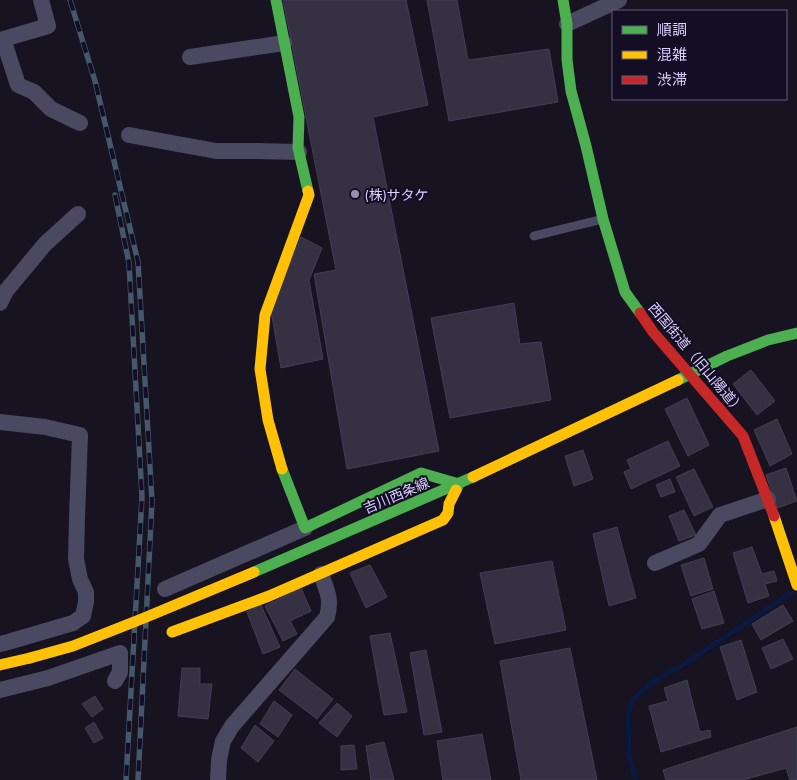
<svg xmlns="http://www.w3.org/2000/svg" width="797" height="780" font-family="'Titillium Web','Noto Sans JP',sans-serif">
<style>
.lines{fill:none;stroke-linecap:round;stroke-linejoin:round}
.stream{stroke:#0a1940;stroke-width:5}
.building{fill:#353142;stroke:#433e54}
.lane{stroke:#4b4861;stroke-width:9}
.street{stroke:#4b4861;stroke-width:16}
.fast{stroke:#4caf50;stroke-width:11}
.slow{stroke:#ffc107;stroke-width:11}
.jam{stroke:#c62828;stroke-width:11}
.rail-casing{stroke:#44576b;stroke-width:5.5}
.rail{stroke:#140e25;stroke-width:4;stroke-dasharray:11;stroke-linecap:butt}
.slow-bridge{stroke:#ffc107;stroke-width:11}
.poi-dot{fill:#968fb1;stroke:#140e25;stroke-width:2}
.labels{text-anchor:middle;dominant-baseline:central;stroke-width:4;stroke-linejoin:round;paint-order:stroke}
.poi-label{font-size:14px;fill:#dad2ff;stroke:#140e25;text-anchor:start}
.street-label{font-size:14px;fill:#dad2ff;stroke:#140e25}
</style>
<rect width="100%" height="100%" fill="#171320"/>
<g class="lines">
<path class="stream" d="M636 780 629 757 628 714 633 700 650 684 683 665 794 591"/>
</g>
<path class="building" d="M283 0H406L428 105 373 117 439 451 347 469 314 274 336 270Z
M427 0H457L468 60 549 49 558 102 449 121Z
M301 237 322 248 309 280 323 359 281 368 271 311Z
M514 303 520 344 541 342 551 400 450 418 431 318Z
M751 370 775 401 757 415 733 384Z
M687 398 709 445 688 456 665 409Z
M777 419 792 454 770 466 754 430Z
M668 441 680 466 631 489 624 472 631 469 627 460Z
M583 450 593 479 574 486 565 456Z
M786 468 797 501 777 508 766 475Z
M694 469 713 507 694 516 676 477Z
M670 479 675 492 661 497 656 485Z
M684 510 696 535 679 541 669 516Z
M617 527 636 598 609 606 593 534Z
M752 547 762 574 774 571 777 581 765 584 769 596 748 603 733 553Z
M704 558 713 589 691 596 681 565Z
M552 561 566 630 495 644 480 573Z
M370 565 387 597 366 608 350 573Z
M301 588 311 611 290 621 297 634 283 641 265 606Z
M714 591 724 623 702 629 692 599Z
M261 605 280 647 263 654 247 612Z
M783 605 793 621 761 640 752 624Z
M390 633 407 712 384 715 370 636Z
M783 639 793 659 771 669 762 648Z
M741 640 757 692 737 700 720 647Z
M570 648 597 780H521L500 661Z
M426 650 442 732 424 735 410 653Z
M182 668H200V684H212L208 719 178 716Z
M295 669 333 699 317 719 279 690Z
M687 680 700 732 710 730 711 737 661 752 649 706 668 701 664 688Z
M95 696 103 709 92 717 82 704Z
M274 701 292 715 278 737 260 724Z
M337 703 352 716 337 737 319 723Z
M94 722 103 738 94 743 85 728Z
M255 725 274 741 258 762 241 748Z
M797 727V780H790L786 768 743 780H666L663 770Z
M482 734 491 780H443L437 741Z
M384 742 394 780H371L366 746Z
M354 745 357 769 341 770V746Z"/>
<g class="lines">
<path class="lane" d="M534 236 603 219"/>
<path class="street" d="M567 24 619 0
M3 39 18 85 34 92 51 109 80 123
M0 40 48 26 41 0
M190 57 284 43
M129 135 216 151H258L299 152
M0 303 6 291 45 244 78 214
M0 422 45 427 80 435 77 518 76 559 80 579 86 592V602L83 616 73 623 8 642 0 644
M655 563 699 544 720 515 768 499
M165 589 305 528
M0 690 48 678 120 653V672L115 681
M218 780 219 760 223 741 232 726 327 617C332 599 327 591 321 574"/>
<path class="fast" d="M276 0 299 117 298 148 308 191
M563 0 567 24V60L571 91 586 146 603 219 625 292 640 313
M678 380 727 356 768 340 797 333
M282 469 305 528 421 473 459 484 456 490
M254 572 473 477"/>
<path class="slow" d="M282 469 268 420 260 369 265 315 309 195 308 191
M473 477 678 380
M774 516 797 585
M172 632 269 596 443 520 448 513 449 504 456 490
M0 665 30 658"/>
<path class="jam" d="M640 313 653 332 743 436 774 516"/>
<defs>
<path id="rail" d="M70 0 95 81 138 262 152 501 138 780
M115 195 129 263 142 497 126 780"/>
</defs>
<use href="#rail" class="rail-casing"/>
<use href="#rail" class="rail"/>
<path class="slow-bridge" d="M30 658 73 646 144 618 254 572"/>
</g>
<circle class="poi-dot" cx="355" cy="194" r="5"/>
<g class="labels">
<g class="poi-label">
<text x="365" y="194">(株)サタケ</text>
</g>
<g class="street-label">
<text transform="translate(697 358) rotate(50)">西国街道（旧山陽道）</text>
<text transform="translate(396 495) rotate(-23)">吉川西条線</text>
</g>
</g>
<rect x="612" y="10" width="175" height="90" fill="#140e25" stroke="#635c7c"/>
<rect x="622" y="26" width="25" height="8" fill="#4caf50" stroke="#635c7c"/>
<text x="657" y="35" font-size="15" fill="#dad2ff">順調</text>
<rect x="622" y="51" width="25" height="8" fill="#ffc107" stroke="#635c7c"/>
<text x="657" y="60" font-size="15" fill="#dad2ff">混雑</text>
<rect x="622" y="76" width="25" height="8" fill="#c62828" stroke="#635c7c"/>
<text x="657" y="85" font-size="15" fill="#dad2ff">渋滞</text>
</svg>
